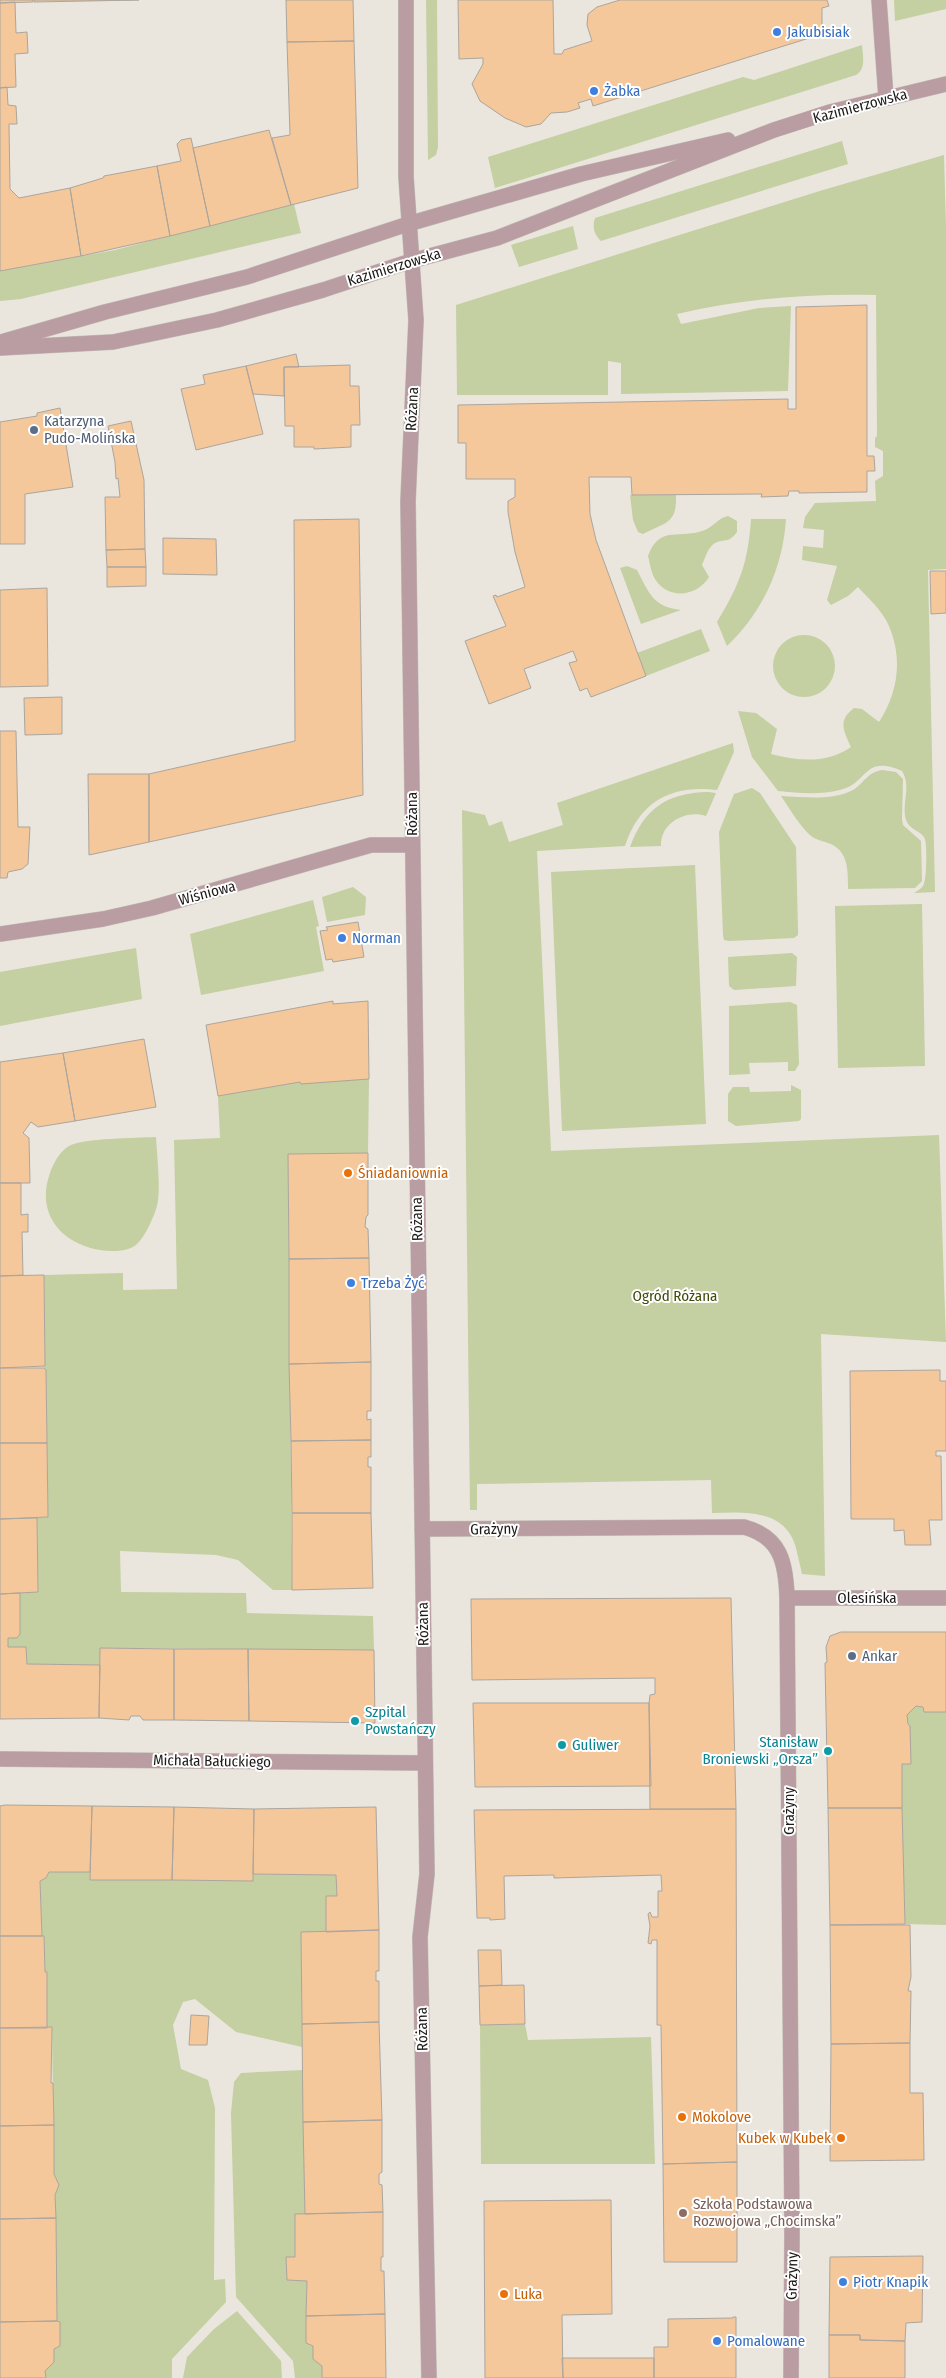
<svg xmlns="http://www.w3.org/2000/svg" width="946" height="2378" font-family="'Fira Sans Condensed',sans-serif">
<style>
.green{fill:#c4cfa2}
.building{fill:#f4c89b;stroke:#aca59d}
.lines{fill:none;stroke-linecap:round;stroke-linejoin:round}
.service-casing{stroke:#c5c1ba;stroke-width:16}
.minor-casing{stroke:#c5c1ba;stroke-width:16}
.tertiary-casing{stroke:#c5c1ba;stroke-width:16}
.service{stroke:#ba9da2;stroke-width:15}
.minor{stroke:#ba9da2;stroke-width:15}
.tertiary{stroke:#ba9da2;stroke-width:15}
.shop-dot{fill:#3f7fe0;stroke:#fff;stroke-width:2}
.service-dot{fill:#5c6f8a;stroke:#fff;stroke-width:2}
.food-dot{fill:#e8710a;stroke:#fff;stroke-width:2}
.culture-dot{fill:#0f9aa8;stroke:#fff;stroke-width:2}
.education-dot{fill:#8d6e63;stroke:#fff;stroke-width:2}
.labels{text-anchor:middle;dominant-baseline:central;stroke-width:4;stroke-linejoin:round;paint-order:stroke}
.shop-label{font-size:15px;fill:#366cbe;stroke:#fff;text-anchor:start}
.street-label{font-size:15px;fill:#1d1b18;stroke:#fff}
.service-label{font-size:15px;fill:#4e5e75;stroke:#fff;text-anchor:start}
.food-label{font-size:15px;fill:#c56008;stroke:#fff;text-anchor:start}
.park-label{font-size:15px;fill:#404b09;stroke:#fff}
.culture-label{font-size:15px;fill:#0d838f;stroke:#fff;text-anchor:start}
.education-label{font-size:15px;fill:#785e54;stroke:#fff;text-anchor:start}
</style>
<rect width="100%" height="100%" fill="#eae6dd"/>
<path class="green" d="M426 0H437L438 147 436 155 428 160Z
M894 0H946V9L895 21Z
M862 45C863 56 866 69 856 75L495 188 488 157 743 77 754 80Z
M842 141 848 164 601 241C594 235 592 226 595 218Z
M944 155 946 228V569L928 570 935 892 914 893C917 891 921 889 923 886 927 880 927 846 925 839 922 831 909 830 906 820 901 803 912 787 902 771 863 754 868 784 840 790 820 795 798 793 778 791L752 757 738 711 756 713 777 729 771 754C798 761 827 764 851 747 844 731 837 721 854 708L862 709 879 722C898 693 903 659 889 626 883 611 868 598 858 587L848 596 831 605 827 600 837 566 802 560 803 546 823 548 824 530 803 528 805 517 815 503 876 501 875 481 883 476V451L875 447V438L877 436 876 295C809 293 742 299 677 314L681 324 759 308 791 306 788 391 621 394V363L608 361V395H457L456 305 823 190Z
M294 204 301 233 21 299 0 301V271L115 250Z
M573 226 578 249 519 267 511 245Z
M630 495H676C677 524 666 522 643 534L638 532 633 520Z
M728 516 737 521V532C728 544 726 538 715 543 708 547 705 558 702 565L709 577C697 597 668 600 655 579 651 573 650 563 648 556 660 524 680 540 705 530 713 527 718 518 728 516Z
M751 519H786C783 567 763 612 727 646L717 622C740 584 748 563 751 519Z
M627 566 637 570C649 593 653 607 681 610L641 624 620 568Z
M701 629 710 651 646 676 637 653Z
M773 666a31 31 0 1 1 62 0a31 31 0 1 1-62 0Z
M733 743 734 752 717 790C671 785 640 801 625 846L537 851 551 1151 939 1135 946 1342 821 1334 825 1576 802 1574C800 1565 798 1556 796 1548 785 1508 744 1512 712 1513L711 1480 477 1484V1510H470L462 810 485 815 489 826 502 821 509 842 563 825 557 803Z
M882 770 896 772 903 779 902 819 903 825 921 841 922 881 915 888 848 889C848 871 849 850 828 843 820 840 816 840 810 835 799 825 790 809 781 796 804 797 832 801 853 790 864 783 868 772 882 770Z
M752 788 760 793 796 847 798 930V935L794 938 729 941 724 940 723 935 719 832 734 794Z
M708 792 716 793 706 816C686 809 660 823 661 846L630 847C644 809 666 793 708 792Z
M695 865 706 1124 562 1131 551 872Z
M353 887 366 897 365 915 327 922 322 897Z
M313 900 319 926 316 927 324 971 201 995 190 934Z
M922 904 925 1066 838 1068 835 906Z
M136 948 142 999 0 1026V972Z
M792 953 797 957 796 986 734 990 729 986 728 957Z
M790 1002 797 1005 799 1064 795 1071H788V1062L749 1063 750 1074 729 1075V1006Z
M369 1079 368 1153 288 1154 292 1590H273L238 1560 216 1555 120 1551 121 1592 246 1593 247 1613 373 1616 374 1650 100 1648V1665L27 1664 8 1647V1638H17L20 1634V1593L38 1592 37 1518 48 1517 46 1370 43 1366H45L44 1275 123 1273V1290L177 1289 174 1140 220 1138 218 1096 300 1082Z
M791 1085 801 1090V1119L799 1121 736 1126 728 1121V1094L733 1087H749L750 1092 791 1091Z
M156 1137C157 1155 161 1190 157 1206 154 1216 146 1235 138 1243 130 1251 119 1251 110 1251 66 1249 34 1217 50 1173 53 1164 60 1151 69 1146 84 1138 137 1138 156 1137Z
M916 1706 923 1707 924 1712H946V1925L905 1924 904 1884 902 1883V1764H911L907 1715Z
M49 1872H90L172 1880 253 1881V1874L336 1875 337 1896 326 1897V1932H301L302 2047 236 2032 195 1999 183 2002 173 2025 181 2069 208 2080 215 2108 214 2280 225 2279 226 2302 172 2359V2378H46L45 2371 54 2362V2349L60 2346V2323L57 2321 55 2195 59 2185 54 2174 52 2028 47 2027V1972H45L44 1936H42L40 1881 46 1878Z
M525 2024 528 2040 651 2037 655 2164H481L480 2025Z
M303 2070 305 2214 295 2257 286 2258 287 2280 307 2281 306 2343 313 2346 322 2366V2378H295L293 2361 236 2297 231 2113 234 2082 241 2073Z
M237 2311 281 2361 282 2378H183L187 2357 214 2329Z"/>
<path class="building" d="M0 0H33V2L0 3Z
M34 0H139L34 2Z
M286 0H353L354 41 287 42Z
M458 0H553L554 54H562L564 50 592 41 587 25 588 14 597 7 620 0H827L829 6 822 8V34L593 106 591 99 578 103 580 108 567 112 551 113 541 124 526 127 505 118 480 101 472 84 483 64V58L459 59Z
M15 2 16 33 27 32 28 53 15 54 16 87 0 88V3Z
M354 41 358 188 291 205 272 138 290 135 287 42Z
M7 87 8 105 16 106 17 124H9L10 189 19 198 70 188 81 256 0 271V88Z
M269 130 291 205 210 226 193 148Z
M191 138 210 226 170 236 157 166 181 161 177 144 181 140Z
M157 166 170 236 81 256 70 188 103 178 104 176Z
M867 305V456H874L875 471H867V492L799 493V491H789L788 496 761 497 762 494 632 495 631 477H589L590 514 596 540 646 676 591 697 587 688 580 691 569 663 577 661 573 651 524 669 531 688 489 704 465 641 506 626 493 596 496 595 497 597 525 587 515 552 508 512V501L515 497V479H466V443H458V405L788 399V409H796V307Z
M296 354 299 367H284V396L253 394 246 366Z
M350 365V386H359L360 425H351V447L314 449V447H294V426H285L284 367Z
M246 366 263 434 196 450 181 389 205 384 203 375Z
M60 408 73 487 25 494V544H0V422L37 416V413Z
M131 421 144 480 145 549 106 550 105 497H120L118 478 116 479 115 462 108 426Z
M359 519 363 795 149 842V774L295 741 294 520Z
M163 538 216 539 217 575 163 574Z
M145 549 146 567H107L106 550Z
M107 567H146V586L107 587Z
M930 571H946V613L931 614Z
M47 588 48 686 0 687V590Z
M62 697V734L25 735 24 698Z
M0 731H16L18 827H30L28 864 22 869 8 872 7 878H0Z
M88 774H149V842L89 855Z
M358 922 364 957 333 962 332 959 326 960 320 931 328 930 326 927Z
M333 1001V1004L368 1001 369 1079 301 1084 300 1082 218 1096 206 1025Z
M144 1039 156 1107 75 1121 63 1053Z
M63 1053 75 1121 38 1127 31 1122 23 1133 29 1138 30 1183H0V1062Z
M368 1153V1215L366 1217 365 1227 368 1229 369 1258 289 1259 288 1154Z
M0 1183H21V1215L28 1214V1232H22L23 1275 0 1276Z
M369 1258 371 1362 289 1364V1259Z
M44 1275 45 1366 0 1368V1276Z
M371 1362V1411H367V1420L371 1419V1440L291 1441 289 1364Z
M0 1368H44L46 1370 47 1443H0Z
M940 1370V1381H946V1451H936V1456H941L942 1520H929L931 1545H905L904 1530 894 1531V1519H851L850 1371Z
M371 1440V1457H368V1467H371V1513H292L291 1441Z
M0 1443H47L48 1517 0 1519Z
M292 1513H371L373 1588 292 1590Z
M37 1518 38 1592 0 1594V1519Z
M20 1593V1634L17 1638H8V1647H26L27 1664 100 1665 99 1718 0 1719V1594Z
M731 1598 736 1809H650L649 1703 650 1695 655 1694V1678L472 1680 471 1599Z
M841 1632H946V1712H924L923 1707 916 1706 907 1715 908 1724 910 1726 911 1764H902V1808H828L825 1663 827 1662 826 1647 830 1636Z
M100 1648 174 1649V1720H143L140 1716H131L129 1720 99 1718Z
M174 1649H248L249 1721 174 1720Z
M248 1649 374 1650 375 1723 249 1721Z
M473 1703H649L651 1786 475 1787Z
M5 1805 92 1806 90 1872H49L46 1878 40 1881 42 1936H0V1806Z
M92 1806 174 1807 172 1880H90Z
M174 1807 254 1809 253 1881 172 1880Z
M376 1807 379 1930 326 1932V1896H337L336 1875 253 1874 254 1809Z
M828 1808H902L905 1924 830 1925Z
M736 1809 737 2162 663 2164 661 2025H657V1940H652L651 1944 648 1943 650 1926 648 1914 650 1912 652 1917H658V1891H662L661 1875 554 1878V1875L504 1876 505 1919 490 1920V1918H477L474 1810Z
M830 1925H910L911 1977 908 1991H911L910 2043 831 2044Z
M379 1930V1971H376V1981H379V2022L302 2024 301 1932Z
M0 1936H44L45 1972H47V2028H0Z
M478 1950H501L502 1985 479 1986Z
M524 1985 525 2024 480 2025 479 1986Z
M191 2015 209 2016 207 2045H189Z
M379 2022 382 2120 303 2122 302 2024Z
M52 2027 51 2083H53L54 2125 0 2126V2028Z
M910 2043V2093H923L924 2160 830 2161 831 2044Z
M382 2120V2172L379 2174V2184L382 2185 383 2212 305 2214 303 2122Z
M54 2125V2174L59 2185 55 2195 56 2218 0 2219V2126Z
M737 2162V2262H664L663 2164Z
M611 2200 612 2314 562 2315 563 2378H485L484 2201Z
M383 2212V2257H381V2271H384L385 2314 306 2316 307 2281 287 2280 286 2257H295V2214Z
M56 2218 57 2321 0 2322V2219Z
M923 2256 922 2322 906 2323 905 2341 860 2340V2335H829L830 2257Z
M385 2314 386 2378H322V2366L313 2359V2346L306 2343V2316Z
M733 2317H736V2378H654V2347H668V2319L733 2318Z
M57 2321 60 2322V2346L54 2349V2362L45 2371 46 2378H0V2322Z
M829 2335H860V2340L905 2341V2378H829Z
M562 2358H654V2378H563Z"/>
<g class="lines">
<defs>
<path id="service" d="M879 0 886 98"/>
<path id="minor" d="M406 0V177L416 320 408 501 427 1874 420 1937 429 2378
M0 934 103 919 152 908 371 845H412
M422 1529 744 1527C781 1537 786 1563 787 1598L792 2234 791 2378
M787 1598H946
M0 1759 425 1763"/>
<path id="tertiary" d="M1 342 105 312 247 277 408 224 581 174 728 140
M0 348 113 342 217 320 323 290 411 261 497 238 774 130 830 112 946 84"/>
</defs>
<use href="#service" class="service-casing"/>
<use href="#minor" class="minor-casing"/>
<use href="#tertiary" class="tertiary-casing"/>
<use href="#service" class="service"/>
<use href="#minor" class="minor"/>
<use href="#tertiary" class="tertiary"/>
</g>
<g class="shop-dot">
<circle cx="777" cy="32" r="5"/>
<circle cx="594" cy="91" r="5"/>
<circle cx="342" cy="938" r="5"/>
<circle cx="351" cy="1283" r="5"/>
<circle cx="843" cy="2282" r="5"/>
<circle cx="717" cy="2341" r="5"/>
</g>
<g class="service-dot">
<circle cx="34" cy="430" r="5"/>
<circle cx="852" cy="1656" r="5"/>
</g>
<g class="food-dot">
<circle cx="348" cy="1173" r="5"/>
<circle cx="682" cy="2117" r="5"/>
<circle cx="841" cy="2138" r="5"/>
<circle cx="504" cy="2294" r="5"/>
</g>
<g class="culture-dot">
<circle cx="355" cy="1721" r="5"/>
<circle cx="562" cy="1745" r="5"/>
<circle cx="828" cy="1751" r="5"/>
</g>
<circle class="education-dot" cx="683" cy="2213" r="5"/>
<g class="labels">
<g class="shop-label">
<text x="787" y="32">Jakubisiak</text>
<text x="604" y="91">Żabka</text>
<text x="352" y="938">Norman</text>
<text x="361" y="1283">Trzeba Żyć</text>
<text x="853" y="2282">Piotr Knapik</text>
<text x="727" y="2341">Pomalowane</text>
</g>
<g class="street-label">
<text transform="translate(860 106) rotate(-15)">Kazimierzowska</text>
<text transform="translate(394 267) rotate(-17)">Kazimierzowska</text>
<text transform="translate(412 409) rotate(-87)">Różana</text>
<text transform="translate(412 814) rotate(-90)">Różana</text>
<text transform="translate(207 893) rotate(-15)">Wiśniowa</text>
<text transform="translate(417 1219) rotate(-91)">Różana</text>
<text transform="translate(494 1529) rotate(-1)">Grażyny</text>
<text x="867" y="1598">Olesińska</text>
<text transform="translate(423 1624) rotate(-91)">Różana</text>
<text transform="translate(212 1761) rotate(1)">Michała Bałuckiego</text>
<text transform="translate(789 1811) rotate(-90)">Grażyny</text>
<text transform="translate(422 2029) rotate(-91)">Różana</text>
<text transform="translate(792 2276) rotate(-89)">Grażyny</text>
</g>
<g class="service-label">
<text x="44" y="421">Katarzyna<tspan x="44" dy="17">Pudo-Molińska</tspan></text>
<text x="862" y="1656">Ankar</text>
</g>
<g class="food-label">
<text x="358" y="1173">Śniadaniownia</text>
<text x="692" y="2117">Mokolove</text>
<text x="831" y="2138" text-anchor="end">Kubek w Kubek</text>
<text x="514" y="2294">Luka</text>
</g>
<g class="park-label">
<text x="675" y="1296">Ogród Różana</text>
</g>
<g class="culture-label">
<text x="365" y="1712">Szpital<tspan x="365" dy="17">Powstańczy</tspan></text>
<text x="818" y="1742" text-anchor="end">Stanisław<tspan x="818" dy="17">Broniewski „Orsza”</tspan></text>
<text x="572" y="1745">Guliwer</text>
</g>
<g class="education-label">
<text x="693" y="2204">Szkoła Podstawowa<tspan x="693" dy="17">Rozwojowa „Chocimska”</tspan></text>
</g>
</g>
</svg>
